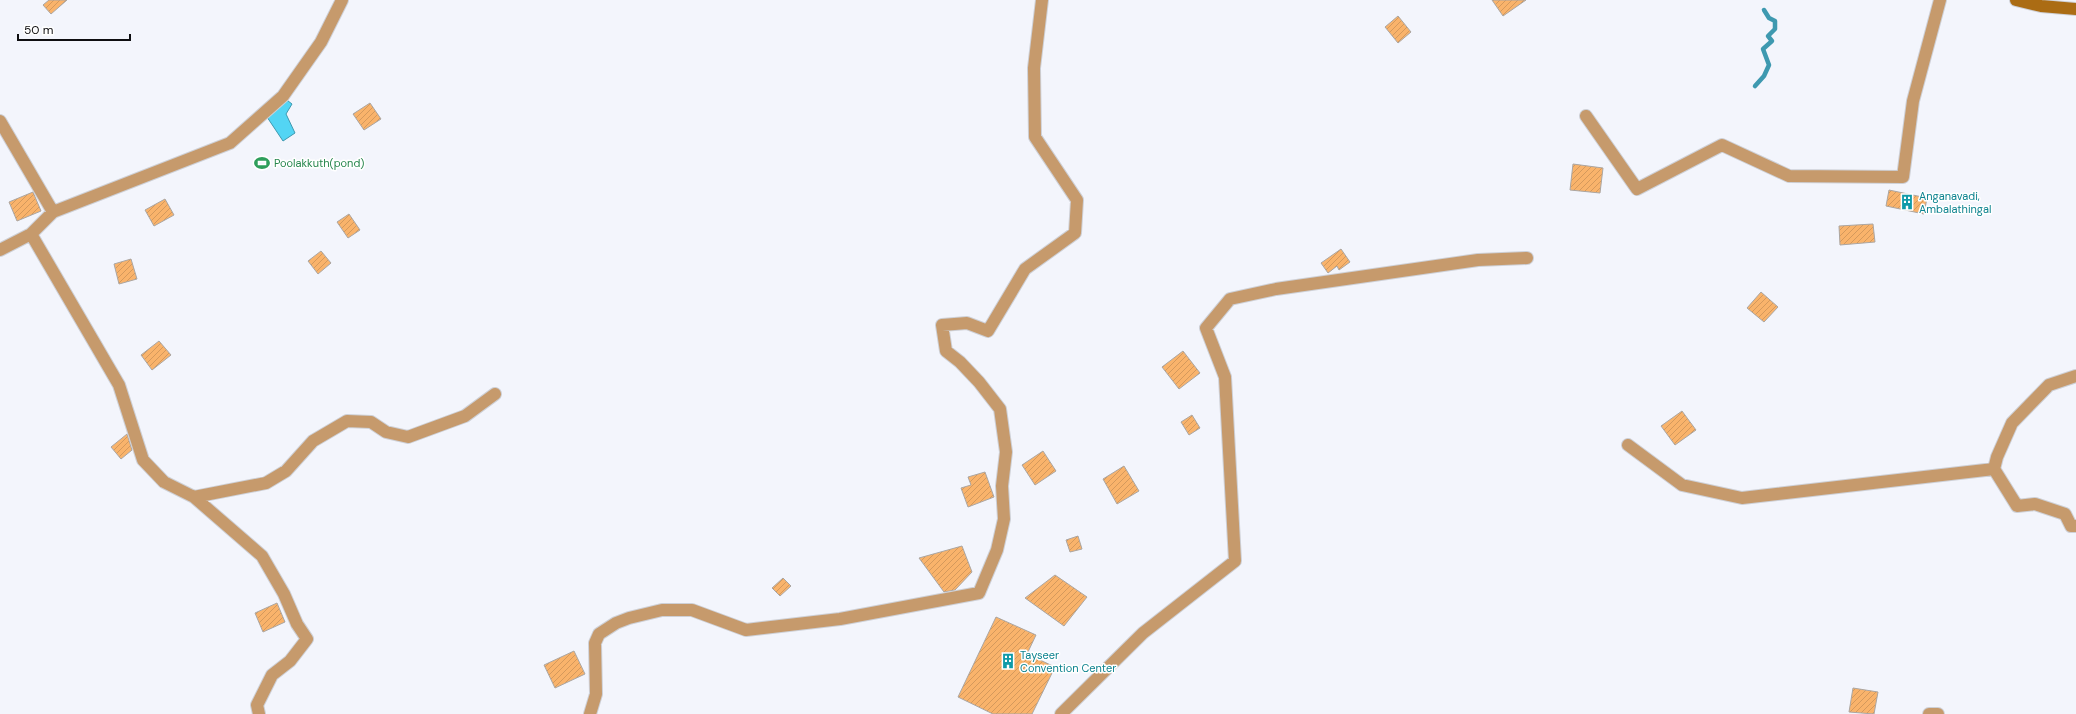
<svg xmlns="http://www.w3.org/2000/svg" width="2076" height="714" font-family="'DM Sans',sans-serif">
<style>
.water{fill:#53d5f4;stroke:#3e99b0}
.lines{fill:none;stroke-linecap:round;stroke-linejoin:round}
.stream{stroke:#3e99b0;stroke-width:4.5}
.building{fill:url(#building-hatch);stroke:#aba6a2}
.street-casing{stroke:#ced0d6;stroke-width:14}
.secondary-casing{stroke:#ced0d6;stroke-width:14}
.street{stroke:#c69a6c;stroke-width:12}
.secondary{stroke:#ab6c14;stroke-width:12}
.labels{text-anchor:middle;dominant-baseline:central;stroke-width:3;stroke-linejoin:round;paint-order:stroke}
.leisure-label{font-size:11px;fill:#27864d;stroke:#fff;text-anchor:start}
.culture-label{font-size:11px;fill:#0d838f;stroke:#fff;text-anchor:start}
</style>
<defs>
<pattern id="building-hatch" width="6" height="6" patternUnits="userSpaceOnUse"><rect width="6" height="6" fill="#f9b36b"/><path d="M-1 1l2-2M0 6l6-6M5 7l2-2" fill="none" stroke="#d4995c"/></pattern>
</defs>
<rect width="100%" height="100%" fill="#f3f5fc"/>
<path class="water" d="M283 97 292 104 286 114 295 133 283 141 263 111Z"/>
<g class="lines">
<path class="stream" d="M1755 86 1764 76 1769 65 1763 49 1772 41 1768 36 1775 29V21L1769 18 1764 10"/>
</g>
<path class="building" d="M49 0H67L51 14 43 5Z
M1492 0H1526L1503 16Z
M1398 16 1411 32 1398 43 1385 27Z
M370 103 381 119 364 130 353 114Z
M1573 164 1603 168 1600 193 1570 190Z
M1889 190 1927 198 1924 214 1886 206Z
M33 192 41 211 17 221 9 202Z
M165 199 174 215 154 226 145 210Z
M349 214 360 230 348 238 337 222Z
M1873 224 1875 242 1840 245 1839 226Z
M1341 249 1350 262 1339 270 1337 266 1328 273 1321 263Z
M321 251 331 263 318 274 308 261Z
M131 259 137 279 119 284 114 264Z
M1761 292 1778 307 1764 322 1747 308Z
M159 341 171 355 152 370 141 355Z
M1183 351 1200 373 1179 389 1162 367Z
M1682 411 1696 430 1675 445 1661 426Z
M1192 415 1200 428 1189 435 1181 422Z
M127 434 132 450 121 459 111 447Z
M1043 451 1056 471 1035 485 1022 465Z
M1124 466 1139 491 1117 504 1103 479Z
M985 472 994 497 968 507 961 488 971 485 968 477Z
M1078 536 1082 549 1070 552 1066 540Z
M962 546 972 572 955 590 944 592 919 558Z
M1055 575 1087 597 1064 626 1025 598Z
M783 578 791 586 780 596 772 588Z
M277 603 285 622 263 632 255 613Z
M996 617 1036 635 1027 654 1055 667 1032 714H993L958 697Z
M574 651 585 674 555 688 544 665Z
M1853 688 1878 692 1874 714 1849 712Z"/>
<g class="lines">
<defs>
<path id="street" d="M1586 116 1637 189 1722 145 1789 176 1903 177 1913 101 1940 0
M0 121 53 212
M31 234 119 385 143 460 164 482 194 497 266 483 286 471 313 441 347 421 371 422 386 432 408 437 465 416 495 394
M0 250 31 234 53 212 230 143 283 96 321 42 342 0
M2076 376 2049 385 2012 423 1997 457 1994 469 2017 506 2035 504 2065 514 2071 526H2076
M1628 445 1682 485 1742 498 1994 469
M194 497 262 556 284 594 297 624 307 639 290 661 272 675 257 705 259 714
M590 714 596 694 595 643 599 634 616 623 629 618 662 610H692L746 630 840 619 979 593 997 550 1004 519 1002 486 1006 452 1000 409 979 382 960 362 946 351 942 325 967 323 988 331 1025 269 1075 233 1077 200 1035 137 1034 68 1042 0
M1061 714 1143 633 1235 561 1225 377 1206 328 1230 299 1276 289 1478 260 1527 258
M1929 714H1938"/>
<path id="secondary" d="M2016 0 2041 6 2076 9"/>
</defs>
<use href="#street" class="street-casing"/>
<use href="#secondary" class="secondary-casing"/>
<use href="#street" class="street"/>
<use href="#secondary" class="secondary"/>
</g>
<defs>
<symbol id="stadium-bare" viewBox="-9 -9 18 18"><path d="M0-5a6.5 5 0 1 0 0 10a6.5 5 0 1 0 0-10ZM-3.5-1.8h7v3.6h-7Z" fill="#2e9e5b" stroke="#fff" stroke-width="2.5" paint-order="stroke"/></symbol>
<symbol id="building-bare" viewBox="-9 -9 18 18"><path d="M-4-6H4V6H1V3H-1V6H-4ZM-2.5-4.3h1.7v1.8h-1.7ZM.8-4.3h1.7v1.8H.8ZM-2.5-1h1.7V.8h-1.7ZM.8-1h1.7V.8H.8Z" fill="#0f9aa8" stroke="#fff" stroke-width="2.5" paint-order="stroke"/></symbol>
</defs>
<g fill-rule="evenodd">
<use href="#stadium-bare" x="251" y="152" width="22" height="22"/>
<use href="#building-bare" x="1896" y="191" width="22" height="22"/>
<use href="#building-bare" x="997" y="650" width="22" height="22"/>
</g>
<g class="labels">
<g class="leisure-label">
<text x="274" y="163">Poolakkuth(pond)</text>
</g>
<g class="culture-label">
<text x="1919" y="196">Anganavadi,<tspan x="1919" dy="13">Ambalathingal</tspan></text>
<text x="1020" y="655">Tayseer<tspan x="1020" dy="13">Convention Center</tspan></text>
</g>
</g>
<path d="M18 34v6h112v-6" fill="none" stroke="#0e0e11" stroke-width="2"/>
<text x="24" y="34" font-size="12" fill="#0e0e11" stroke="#ffffff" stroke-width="3" paint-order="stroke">50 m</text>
</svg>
